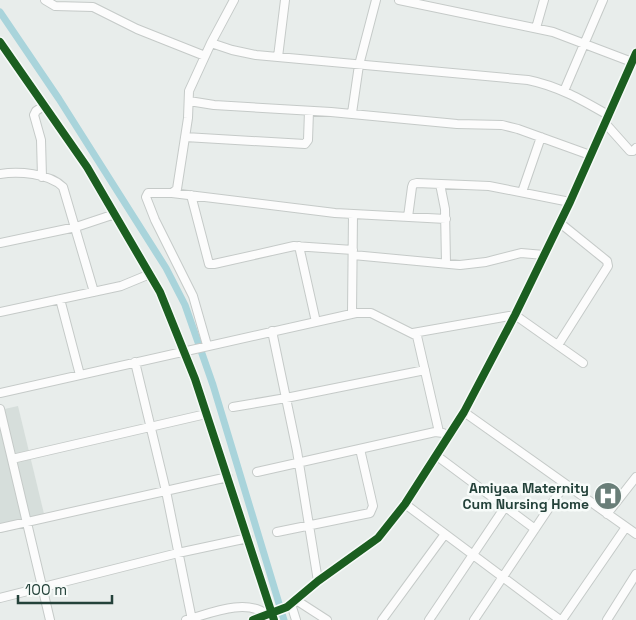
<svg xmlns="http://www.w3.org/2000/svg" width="636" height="620" font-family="'Space Grotesk',sans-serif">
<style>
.built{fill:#d6dedb}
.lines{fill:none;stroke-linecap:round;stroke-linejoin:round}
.canal{stroke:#a9d4db;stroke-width:7}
.building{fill:#cfd4d2;stroke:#d1d6d4}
.minor-casing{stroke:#c5cac8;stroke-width:10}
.minor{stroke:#fcfcfc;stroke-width:8}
.cycleway-casing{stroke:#f7fbf9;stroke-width:11}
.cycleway{stroke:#1b5e20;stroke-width:8}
.labels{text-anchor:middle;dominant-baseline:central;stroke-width:5;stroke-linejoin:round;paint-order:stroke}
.poi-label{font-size:14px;font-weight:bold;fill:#24423a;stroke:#f7fbf9;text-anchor:end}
</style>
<rect width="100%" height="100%" fill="#e8edeb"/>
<path class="built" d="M18 406 46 522 0 533V410Z"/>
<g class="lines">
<path class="canal" d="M0 12 59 99 166 268 185 305 213 385 284 620"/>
</g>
<path class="building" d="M611 486 618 491 610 502 603 497Z"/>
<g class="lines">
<defs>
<path id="minor" d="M45 0 55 6 93 7 137 29 205 56
M399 0 553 32 632 62
M536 28 544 0
M0 42 87 167 160 292 195 379 274 620
M211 43 232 50 256 55 528 80C558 86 582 100 608 115
M278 57 285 0
M564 91 603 0
M189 101 214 105 331 112 457 124 502 125 518 129 590 155
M352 113 359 65 376 0
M605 123 630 151H633L636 148
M185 137 305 144 308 140 309 111
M0 174C18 171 49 173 63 187L94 292
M42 177 41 140 34 115 36 111 45 105
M440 184 445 209 446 263
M522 192 541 137
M172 193 335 213 446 219
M191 195 209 264H214L294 246 353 250
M408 217 412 187 413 184 417 183 489 186 570 202
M0 243 76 227 115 214
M299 246 316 322
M353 255 460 265 486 262 521 253 544 255
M60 299 80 375
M0 312 121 286 150 274
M352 314 353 214
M272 331 297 451 318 581
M413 333 515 315 583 363
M207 345 193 296 155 220 146 197 148 193H172L177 189 188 118 189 91 211 43 234 0
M558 345 608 266 607 261 560 223
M135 362 166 491 192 620
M0 393 356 313H371L417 336 439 432
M233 407 286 398 425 370
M0 409 50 620
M464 412 636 534
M437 456 535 529
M12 459 206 414
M257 472 435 432 443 433
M405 504 560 620
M607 514 636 477
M0 528 228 477
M277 532 370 513 373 506 360 449
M0 598 178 553 248 538
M296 600 327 620
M291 604 296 620
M186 620C209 614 245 598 266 614
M253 620 287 607 318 581 378 538 405 504 464 412 515 315 570 202 636 53
M382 620 445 534
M429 620 505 507
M474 620 565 484
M562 620 626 527
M607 620 636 574"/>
</defs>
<use href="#minor" class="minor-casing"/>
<use href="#minor" class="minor"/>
<defs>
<path id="cycleway" d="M0 42 87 167 160 292 195 379 274 620
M253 620 287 607 318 581 378 538 405 504 464 412 515 315 570 202 636 53"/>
</defs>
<use href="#cycleway" class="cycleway-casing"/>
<use href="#cycleway" class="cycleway"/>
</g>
<defs>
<symbol id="hospital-disc" viewBox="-11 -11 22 22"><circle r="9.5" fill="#697e78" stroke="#f7fbf9"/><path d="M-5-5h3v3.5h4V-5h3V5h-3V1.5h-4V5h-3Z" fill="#fff"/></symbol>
</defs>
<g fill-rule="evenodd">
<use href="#hospital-disc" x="592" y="480" width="32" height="32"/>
</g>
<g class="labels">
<g class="poi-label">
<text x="589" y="488">Amiyaa Maternity<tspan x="589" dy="16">Cum Nursing Home</tspan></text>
</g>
</g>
<path d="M18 595v8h94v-8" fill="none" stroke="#24423a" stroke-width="2.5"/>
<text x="25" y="595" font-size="15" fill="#24423a" stroke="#f7fbf9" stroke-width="4" paint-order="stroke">100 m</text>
</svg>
